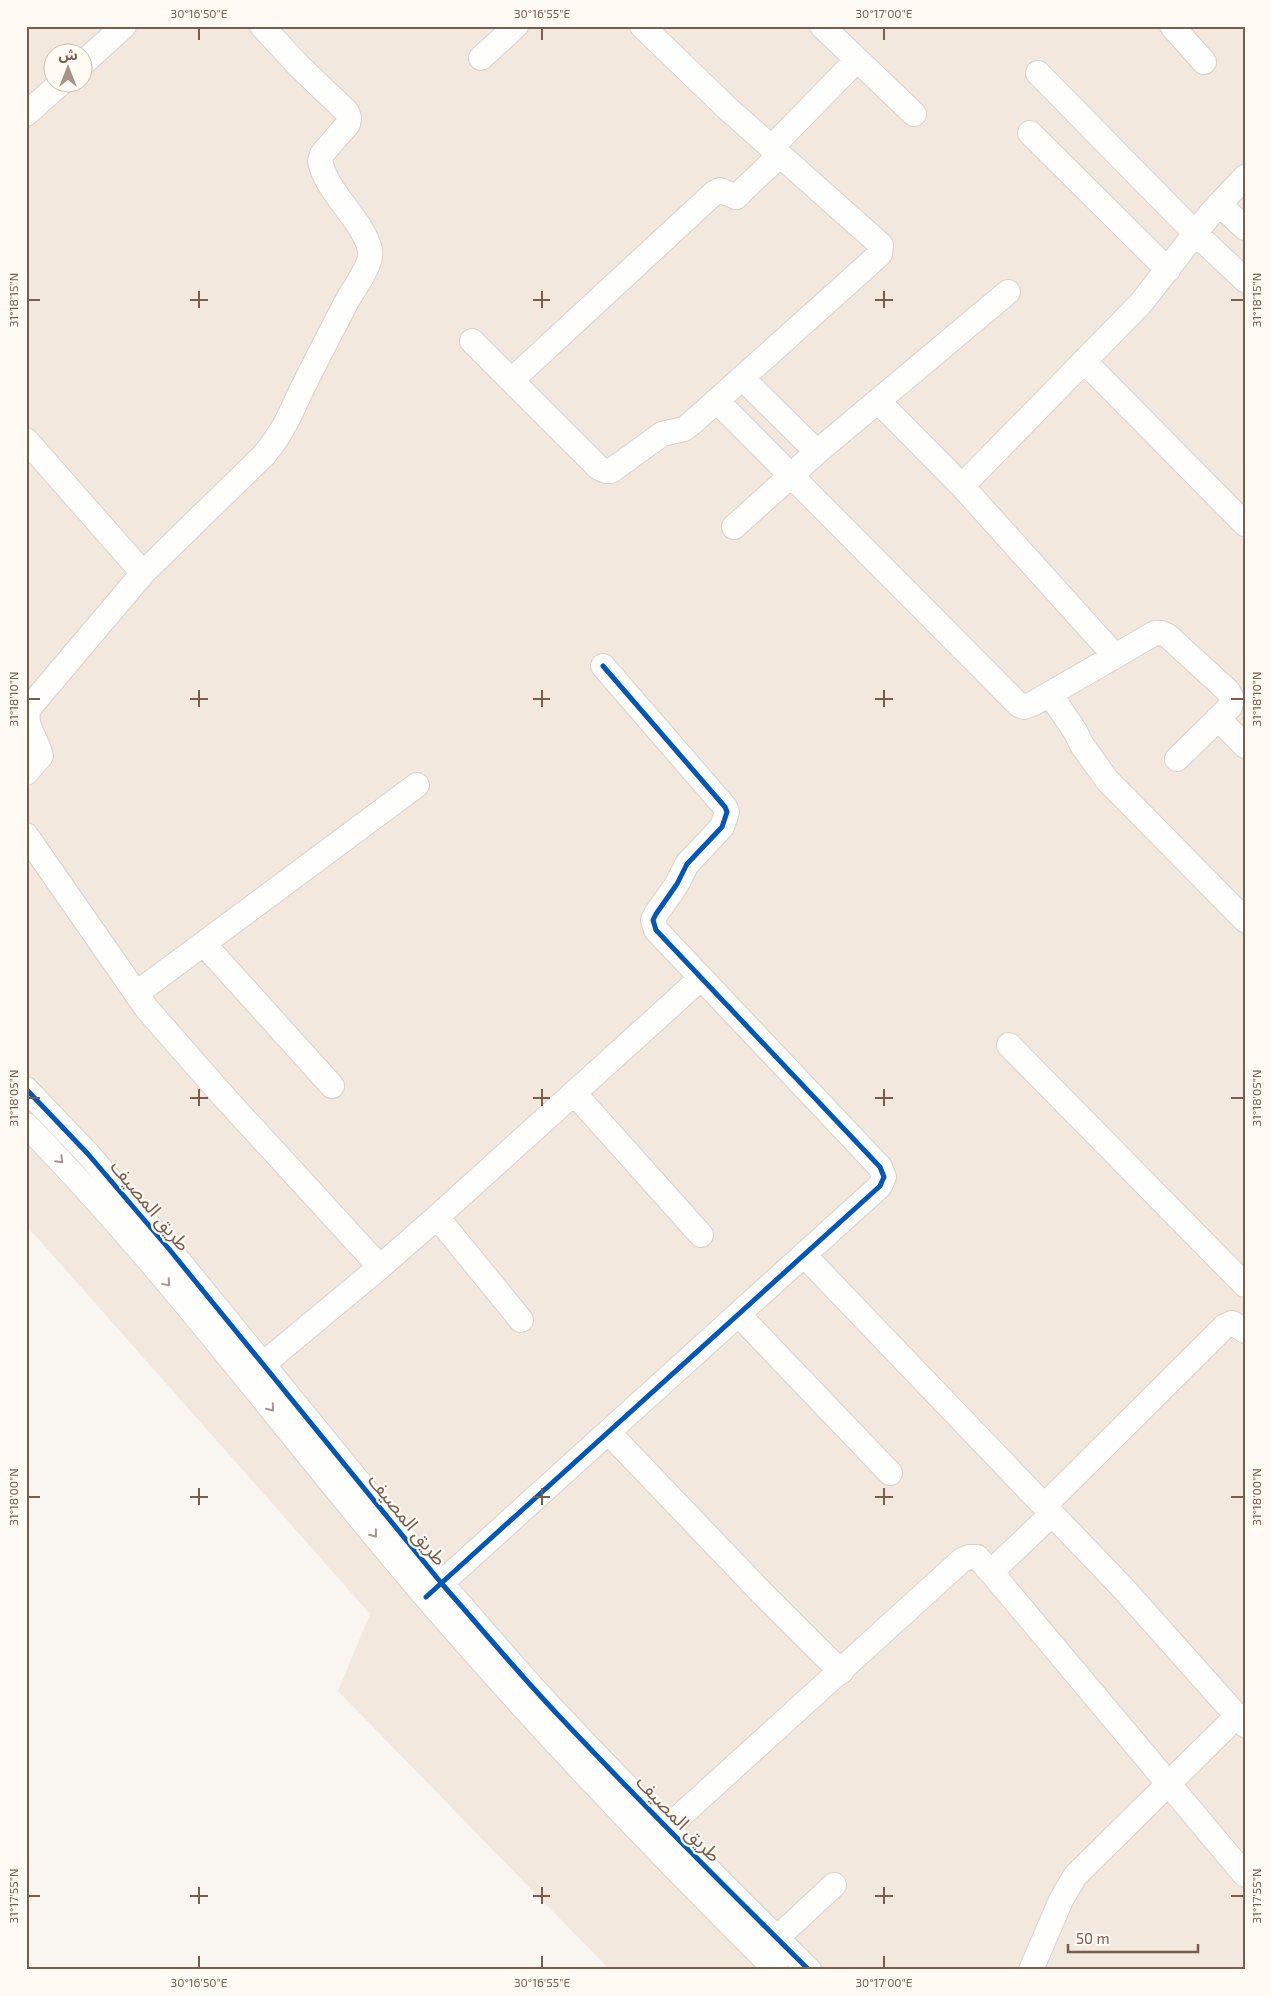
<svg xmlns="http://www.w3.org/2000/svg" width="1271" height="1996" font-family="'Exo 2','Noto Sans Arabic',sans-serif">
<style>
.residential{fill:#f2e8de;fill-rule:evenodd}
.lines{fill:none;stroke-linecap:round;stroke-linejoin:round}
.minor-casing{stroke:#d7d1cb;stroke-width:26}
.minor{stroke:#fefefd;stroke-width:24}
.cycleway-casing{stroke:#fffaf3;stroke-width:8}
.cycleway{stroke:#0057b8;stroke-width:5}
.oneway{stroke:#a8958b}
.ticks{fill:none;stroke:#7a5c4d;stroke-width:2}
.labels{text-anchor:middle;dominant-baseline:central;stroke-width:4.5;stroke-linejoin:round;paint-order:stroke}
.street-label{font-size:19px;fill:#7a5c4d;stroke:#fffaf3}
.neatline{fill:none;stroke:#7a5c4d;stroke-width:2}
.ticks-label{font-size:12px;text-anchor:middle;fill:#7a5c4d}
</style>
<rect width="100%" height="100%" fill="#f9f5f0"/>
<path class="residential" d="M26 26H1245V1970H610L338 1691 370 1614 26 1225ZM52 52H82V82H52Z"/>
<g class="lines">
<defs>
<path id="minor" d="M822 26 914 114
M1172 26 1204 62
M481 58 516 26
M82 64 124 26
M1038 73 1195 233 1245 280
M26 114 62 82
M1030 133 1168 270
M771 148 857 60
M1219 204 1245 228
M472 341 599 468 606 471H611L662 434 684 429 693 422 880 254 881 245 727 108 642 26
M1084 361 1245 524
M742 378 817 452
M512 380 714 193 720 190 736 197 780 155
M717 401 1019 705 1024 707 1034 703 1155 633H1161L1168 636 1228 691 1232 699 1230 707 1177 759
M878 401 962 486 1115 656
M26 440 143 573 29 708C23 726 37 738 41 756L26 773
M962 486 1141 303 1212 212 1245 177
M734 527 817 452 1008 292
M143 573 264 455C284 431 289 416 302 389 316 360 332 330 347 301 354 288 373 264 370 250 362 218 327 194 320 161L322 154 348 124 349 118 347 112 299 66 262 26
M1050 694 1075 731 1082 745 1107 780 1245 920
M1218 718 1245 746
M26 835 147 1009 225 1098 380 1267
M204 944 332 1086
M137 993 417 785
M1009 1045 1245 1285
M26 1089 88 1154 169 1249 442 1584C481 1628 519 1674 560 1717 641 1803 725 1887 809 1970
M574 1093 701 1235
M26 1125C171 1273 292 1441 426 1597 537 1726 655 1850 776 1970
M437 1217 521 1320
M804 1255 1122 1587 1245 1725
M739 1315 890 1473
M262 1365 380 1267 437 1217 700 979
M609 1433 761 1592 841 1672
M1044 1506 1225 1326 1232 1323 1245 1331
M1052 1514 991 1572 1245 1875
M426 1597 880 1186 884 1177 880 1167 656 930 653 920 656 914 677 884 687 864 722 827 727 812 725 807 603 666
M667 1828 962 1560 969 1557H977L991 1572
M777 1938 834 1885
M1031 1970 1061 1900 1075 1876 1237 1716"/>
</defs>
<use href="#minor" class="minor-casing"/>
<use href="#minor" class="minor"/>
<defs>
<path id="cycleway" d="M26 1089 88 1154 169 1249 442 1584C481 1628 519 1674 560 1717 641 1803 725 1887 809 1970
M426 1597 880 1186 884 1177 880 1167 656 930 653 920 656 914 677 884 687 864 722 827 727 812 725 807 603 666"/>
</defs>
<use href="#cycleway" class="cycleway-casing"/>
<use href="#cycleway" class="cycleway"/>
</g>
<defs><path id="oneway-chevron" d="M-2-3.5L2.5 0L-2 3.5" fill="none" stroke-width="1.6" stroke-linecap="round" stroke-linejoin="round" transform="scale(1.25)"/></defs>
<g class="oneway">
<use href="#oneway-chevron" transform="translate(60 1160) rotate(46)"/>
<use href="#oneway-chevron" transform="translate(167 1283) rotate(50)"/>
<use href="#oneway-chevron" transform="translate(271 1408) rotate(51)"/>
<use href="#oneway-chevron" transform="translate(374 1534) rotate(51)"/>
</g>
<path class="ticks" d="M199 28V40M542 28V40M884 28V40M199 291V308M542 291V308M884 291V308M28 300H40M190 300H208M533 300H550M875 300H893M1231 300H1244M199 690V707M542 690V707M884 690V707M28 699H40M190 699H208M533 699H550M875 699H893M1231 699H1244M199 1089V1106M542 1089V1106M884 1089V1106M28 1098H40M190 1098H208M533 1098H550M875 1098H893M1231 1098H1244M199 1488V1505M542 1488V1505M884 1488V1505M28 1497H40M190 1497H208M533 1497H550M875 1497H893M1231 1497H1244M199 1887V1904M542 1887V1904M884 1887V1904M28 1896H40M190 1896H208M533 1896H550M875 1896H893M1231 1896H1244M199 1956V1968M542 1956V1968M884 1956V1968"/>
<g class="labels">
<g class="street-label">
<text transform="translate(151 1205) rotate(50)">طريق المصيف</text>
<text transform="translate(408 1519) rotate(51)">طريق المصيف</text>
<text transform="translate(679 1818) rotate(46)">طريق المصيف</text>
</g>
</g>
<rect width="1271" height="1996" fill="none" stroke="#fffaf3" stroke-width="55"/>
<g transform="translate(68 68)"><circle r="24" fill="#fffaf3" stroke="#cabbb1"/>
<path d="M0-4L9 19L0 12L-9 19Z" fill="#a69286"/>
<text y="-8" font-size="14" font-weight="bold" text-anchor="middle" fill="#7a5c4d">ش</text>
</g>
<path d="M1068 1944v8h130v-8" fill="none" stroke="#7a5c4d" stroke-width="2.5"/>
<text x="1076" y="1944" font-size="15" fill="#7a5c4d" stroke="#fffaf3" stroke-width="4" paint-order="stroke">50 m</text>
<rect x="28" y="28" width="1216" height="1940" class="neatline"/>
<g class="ticks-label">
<text x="199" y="18">30°16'50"E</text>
<text x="542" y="18">30°16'55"E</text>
<text x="884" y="18">30°17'00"E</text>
<text transform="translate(14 300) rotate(-90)" y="4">31°18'15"N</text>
<text transform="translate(1257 300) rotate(-90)" y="4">31°18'15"N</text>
<text transform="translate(14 699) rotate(-90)" y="4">31°18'10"N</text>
<text transform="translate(1257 699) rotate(-90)" y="4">31°18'10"N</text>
<text transform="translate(14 1098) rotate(-90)" y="4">31°18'05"N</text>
<text transform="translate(1257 1098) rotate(-90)" y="4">31°18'05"N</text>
<text transform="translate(14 1497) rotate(-90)" y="4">31°18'00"N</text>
<text transform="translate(1257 1497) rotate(-90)" y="4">31°18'00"N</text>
<text transform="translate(14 1896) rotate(-90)" y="4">31°17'55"N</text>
<text transform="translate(1257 1896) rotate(-90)" y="4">31°17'55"N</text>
<text x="199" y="1987">30°16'50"E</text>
<text x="542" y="1987">30°16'55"E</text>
<text x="884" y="1987">30°17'00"E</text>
</g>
</svg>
